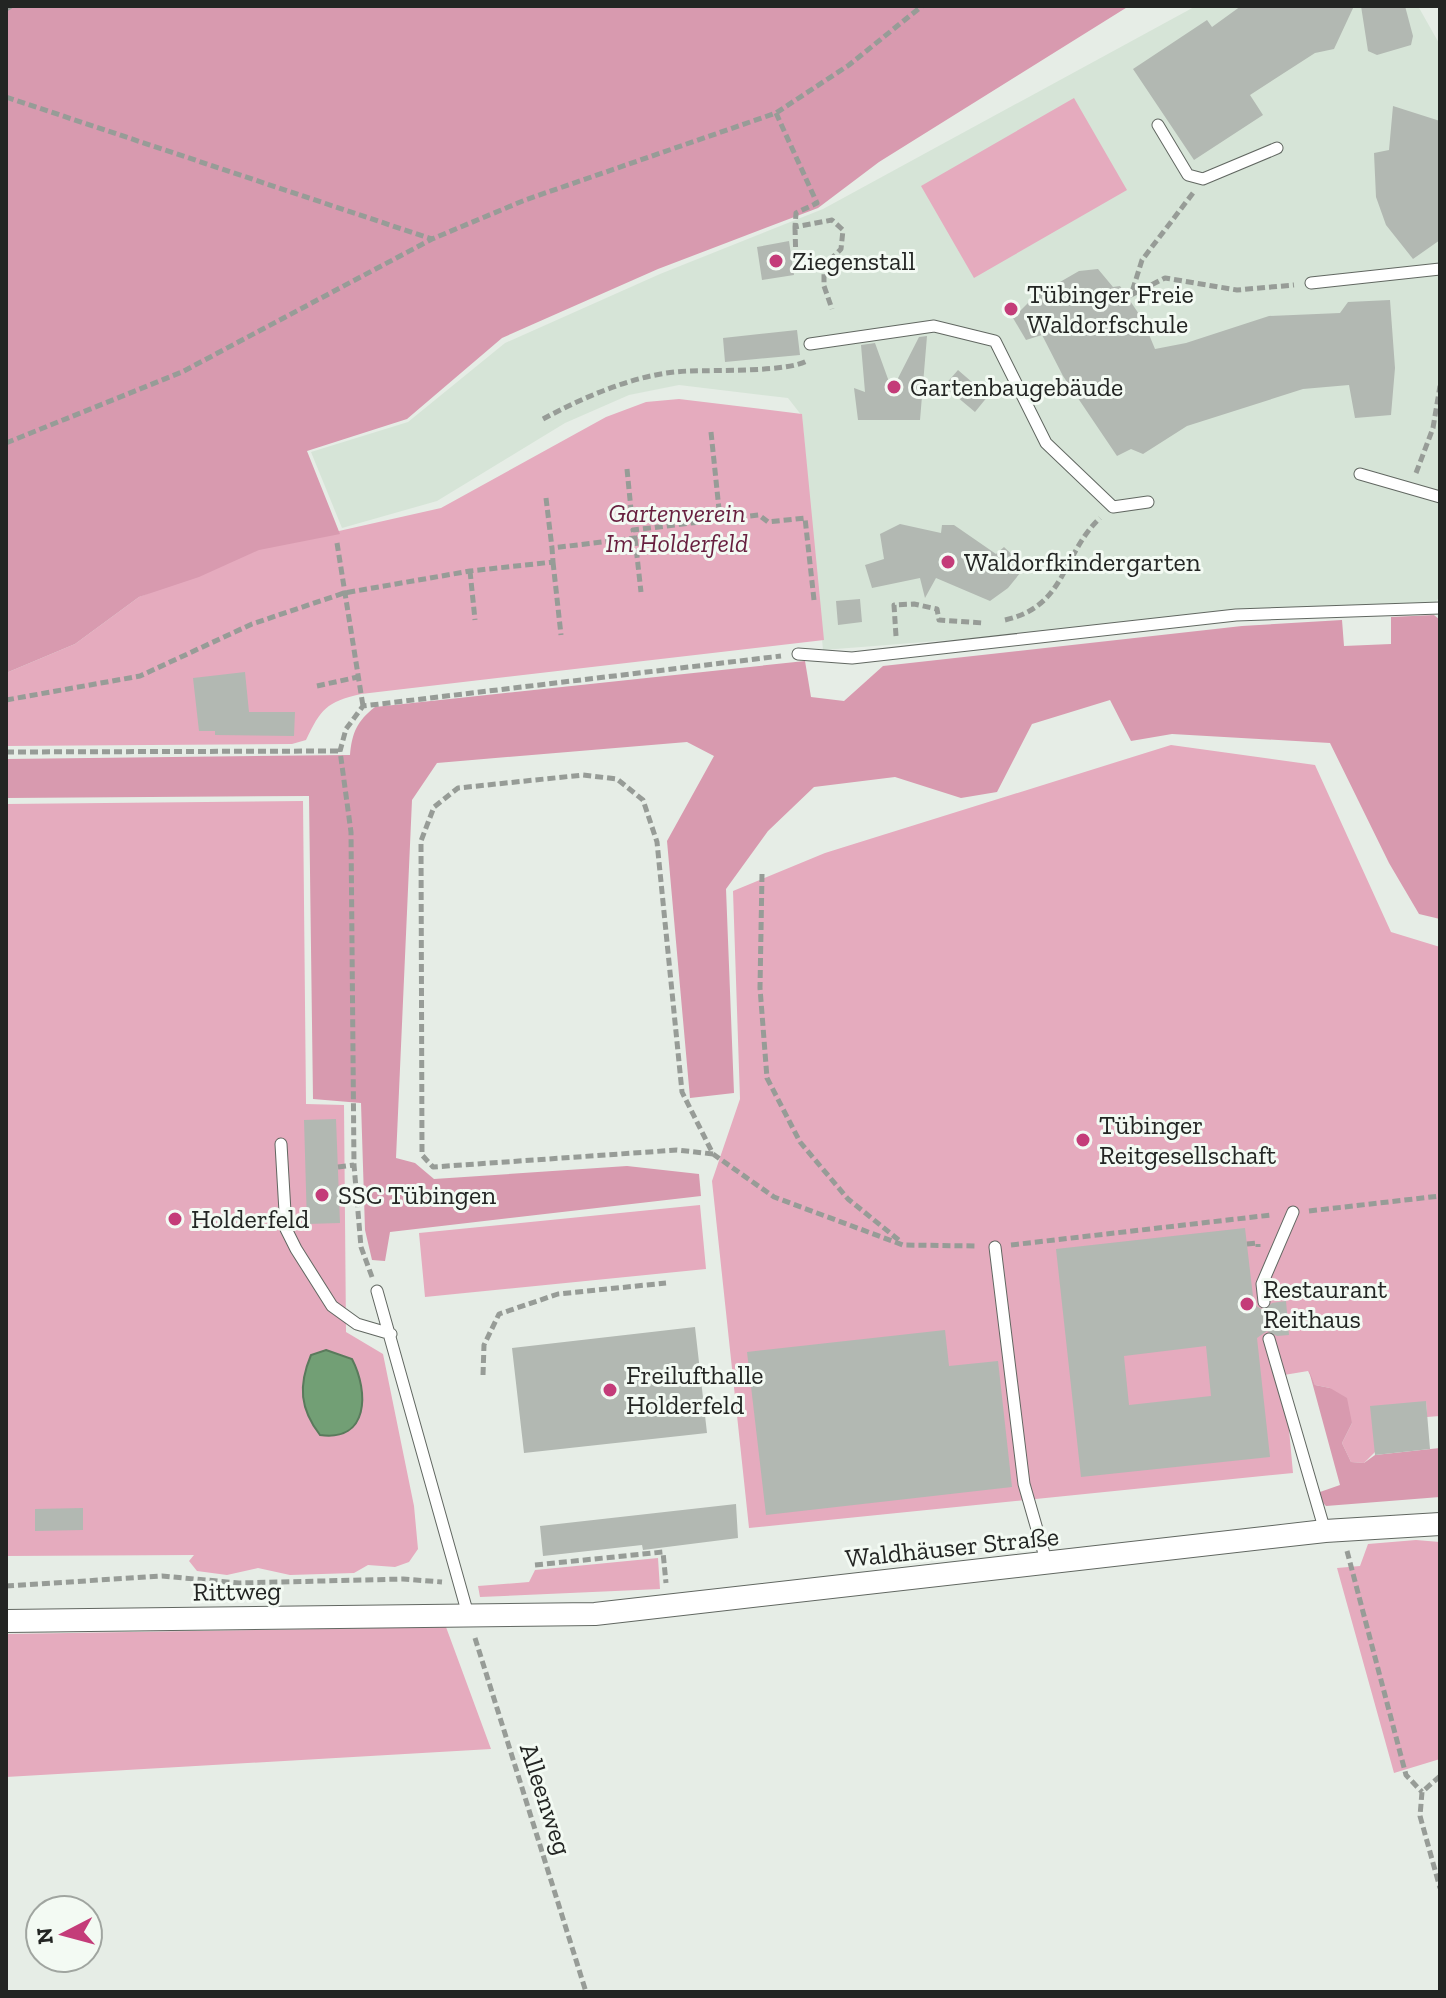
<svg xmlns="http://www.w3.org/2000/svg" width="1446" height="1998" font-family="'Zilla Slab',serif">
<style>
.built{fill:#d6e4d7}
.green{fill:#e5abbe}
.forest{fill:#d89aaf}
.water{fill:#729f75;stroke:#5a7a5c;stroke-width:2}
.building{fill:#b2b8b2;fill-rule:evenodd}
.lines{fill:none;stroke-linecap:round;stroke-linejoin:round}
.service-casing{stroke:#616761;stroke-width:13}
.minor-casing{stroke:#616761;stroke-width:24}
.path{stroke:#979c97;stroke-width:5;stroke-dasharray:8 4;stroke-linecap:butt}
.service{stroke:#fff;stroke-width:11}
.minor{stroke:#fff;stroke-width:22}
.poi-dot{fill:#c43c79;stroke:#f3faf3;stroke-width:3}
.labels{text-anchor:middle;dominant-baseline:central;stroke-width:6;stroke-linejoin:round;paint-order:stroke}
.poi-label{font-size:26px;fill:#232523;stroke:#f3faf3;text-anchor:start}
.park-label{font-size:26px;font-style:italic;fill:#681f3f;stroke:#f3faf3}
.street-label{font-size:26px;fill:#232523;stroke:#f3faf3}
</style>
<rect width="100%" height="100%" fill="#e6ede6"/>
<path class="built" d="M1196 6H1418L1440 45V595L1436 602 823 650 802 416 788 398 679 385 629 395 565 423 437 501 342 528 311 452 408 422 505 343 660 274 823 209Z"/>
<path class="green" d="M1074 98 1127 190 974 278 921 186Z
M679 399 802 414 824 640 361 694C326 702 321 709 306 740L292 744 6 746V673L75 644 139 597 259 549 441 508 606 417 646 402Z
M1171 745 1315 765 1391 932 1440 947V1416L1427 1417 1426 1401 1364 1463 1351 1462 1342 1443 1352 1423 1330 1388 1315 1385 1308 1371 1284 1375 1293 1473 749 1528 712 1181 740 1099 733 891 825 853Z
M303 801 306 1104 344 1105 346 1332 383 1354 414 1506 418 1549 409 1562 395 1567 368 1565 354 1573 290 1575 258 1568 227 1575 197 1571 189 1561 194 1555 6 1556V804Z
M700 1205 706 1269 425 1297 419 1233Z
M1416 1540 1440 1542V1759L1394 1773 1337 1568 1360 1566 1368 1544Z
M658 1558 660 1589 480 1597 478 1586 529 1582 535 1570Z
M446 1627 491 1749 6 1777V1634Z"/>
<path class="forest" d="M6 6H1129L879 162 818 208 658 269 502 338 407 419 307 451 340 534 259 550 199 577 139 597 75 644 6 673Z
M1434 615 1440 620V919L1419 914 1389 863 1330 743 1172 734 1131 741 1110 700 1032 724 997 792 961 798 895 777 814 787 768 831 726 889 734 1093 690 1098 667 841 714 756 687 742 437 763 412 800 396 1158 415 1163 434 1179 627 1166 699 1174 701 1196 390 1232 385 1261 372 1260 365 1230 361 1103 313 1099 309 796 6 798V759L350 755C352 733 357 721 375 707L805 661 811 697 844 701 883 666 1242 626 1342 620 1344 646 1391 644V617Z
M1309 1371 1315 1385 1330 1388 1347 1398 1352 1423 1342 1443 1351 1462 1364 1463 1375 1455 1440 1448V1497L1326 1506 1322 1502 1320 1492 1340 1485Z"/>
<path class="water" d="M326 1350 352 1359C369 1392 369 1442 320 1435 300 1409 298 1386 311 1355Z"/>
<path class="building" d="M1241 6H1354L1334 49 1315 53 1250 95 1263 115 1194 160 1133 69 1207 20 1212 27Z
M1361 6H1405L1413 36 1411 45 1377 55 1368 51Z
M1393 106 1440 121V240L1413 259 1386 225 1376 197 1374 153 1389 150Z
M789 241 794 275 762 280 757 247Z
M1098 269 1113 287 1120 286 1143 320 1155 349 1186 343 1269 316 1340 313 1348 302 1390 300 1395 368 1391 415 1355 418 1349 385 1303 389 1187 426 1143 454 1131 449 1117 456 1063 376 1042 335 1026 340 1013 318 1034 297 1079 271Z
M797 330 800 355 725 362 723 338Z
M927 336 920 420H858L854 388 865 392 861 345 875 343 892 390 919 337Z
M958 370 988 396 975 412 944 386Z
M900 524 941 533 942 525H954L996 554 1004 547 1025 567 1008 588 990 601 936 578 925 598 920 578 872 588 865 565 884 559 880 534Z
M860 599 862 622 838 625 836 601Z
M245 672 249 712H295L294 736 215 735V731H199L193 678Z
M336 1119 340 1223 307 1224 304 1120Z
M1245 1228 1254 1305 1264 1310 1272 1303 1286 1301 1289 1335 1277 1336 1267 1331 1257 1338 1270 1457 1081 1477 1056 1249ZM1206 1346 1211 1396 1129 1405 1124 1356Z
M695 1327 707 1433 524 1453 512 1348Z
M945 1330 949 1366 998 1361 1012 1487 766 1515 747 1352Z
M1426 1401 1430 1449 1375 1455 1370 1406Z
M736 1504 738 1538 643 1550 642 1545 543 1556 540 1526Z
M83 1508V1530L35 1531V1509Z"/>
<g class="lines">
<defs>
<path id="service" d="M1158 125 1188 175 1203 179 1277 148
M1311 283 1440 269
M810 344 934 326 995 341 1046 443 1113 507 1148 502
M1360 474 1440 497
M798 654 852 658 1236 615 1440 608
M281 1144 286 1229 296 1249 332 1306 357 1324 391 1334
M995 1247 1024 1484 1047 1564
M377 1291 469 1618
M1264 1302 1262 1284 1293 1212
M1269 1339 1325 1531"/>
<path id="minor" d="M6 1621 595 1614 1325 1531 1440 1524"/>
</defs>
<use href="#service" class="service-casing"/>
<use href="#minor" class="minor-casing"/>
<path class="path" d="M6 9 11 6
M6 97 432 239
M776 113 817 203 796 213 795 227 832 220 843 230 841 249 824 266V286L832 309
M1193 193 1142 260 1131 295 1165 278 1237 290 1294 285
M795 227 796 264
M543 419C586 396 640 372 690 371 716 370 787 372 807 361
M711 432 720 519
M6 443 182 372 432 239 525 200 776 113 849 65 922 6
M627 469 633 530
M1416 473 1433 428 1440 386
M546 498 552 548
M635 538 641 592
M337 543 363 706
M553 562 561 635
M470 571 475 620
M1005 620C1067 606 1061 555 1100 518
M896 636 894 605 914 604 937 609 939 620 983 623
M317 686 358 677
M6 700 140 676 252 624 344 593 470 571 553 562 552 548 635 538 633 530 759 515 768 522 805 518 814 600
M6 752 340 751
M762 874 760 988 767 1078 800 1142 848 1199 900 1241
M713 1154 677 1150 433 1167 422 1155 421 841 434 807 458 788 583 775 617 779 643 800 657 842 682 1092 713 1154 774 1197 903 1245 977 1246
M338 1167 354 1165
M1309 1211 1440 1196
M1247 1244 1258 1243V1247
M1011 1245 1271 1215
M372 1277 361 1247 354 1165 351 832 340 751 346 729 363 706 781 656
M483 1375 484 1345 499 1314 558 1294 666 1283
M1347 1551 1406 1775 1422 1792
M535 1565 663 1552 666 1583
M6 1586 162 1576 239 1583 403 1579 442 1582
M475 1638 586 1992
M1440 1776 1422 1792 1420 1816 1440 1888"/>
<use href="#service" class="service"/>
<use href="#minor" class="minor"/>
</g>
<g class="poi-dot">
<circle cx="776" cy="261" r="8"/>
<circle cx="1011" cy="309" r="8"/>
<circle cx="894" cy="387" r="8"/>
<circle cx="948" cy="562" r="8"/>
<circle cx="1083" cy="1140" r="8"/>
<circle cx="322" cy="1195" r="8"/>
<circle cx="175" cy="1219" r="8"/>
<circle cx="1247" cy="1304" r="8"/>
<circle cx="610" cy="1390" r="8"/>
</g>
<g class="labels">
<g class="poi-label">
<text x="792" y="261">Ziegenstall</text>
<text x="1027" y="294">Tübinger Freie<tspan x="1027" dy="30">Waldorfschule</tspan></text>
<text x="910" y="387">Gartenbaugebäude</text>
<text x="964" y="562">Waldorfkindergarten</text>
<text x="1099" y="1125">Tübinger<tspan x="1099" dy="30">Reitgesellschaft</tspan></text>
<text x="338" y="1195">SSC Tübingen</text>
<text x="191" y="1219">Holderfeld</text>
<text x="1263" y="1289">Restaurant<tspan x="1263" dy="30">Reithaus</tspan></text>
<text x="626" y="1375">Freilufthalle<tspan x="626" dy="30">Holderfeld</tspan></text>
</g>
<g class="park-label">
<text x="677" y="513">Gartenverein<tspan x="677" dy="30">Im Holderfeld</tspan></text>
</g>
<g class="street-label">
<text transform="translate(952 1547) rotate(-6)">Waldhäuser Straße</text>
<text transform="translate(237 1591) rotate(-1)">Rittweg</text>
<text transform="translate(546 1799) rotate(72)">Alleenweg</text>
</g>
</g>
<rect width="1446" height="1998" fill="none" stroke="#232523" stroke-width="16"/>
<g transform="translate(64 1934) rotate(264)"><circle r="38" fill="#f3faf3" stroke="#a0a5a0" stroke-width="2"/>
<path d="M0-6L14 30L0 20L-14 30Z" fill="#c43c79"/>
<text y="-12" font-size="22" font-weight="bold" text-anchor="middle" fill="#232523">N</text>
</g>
</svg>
